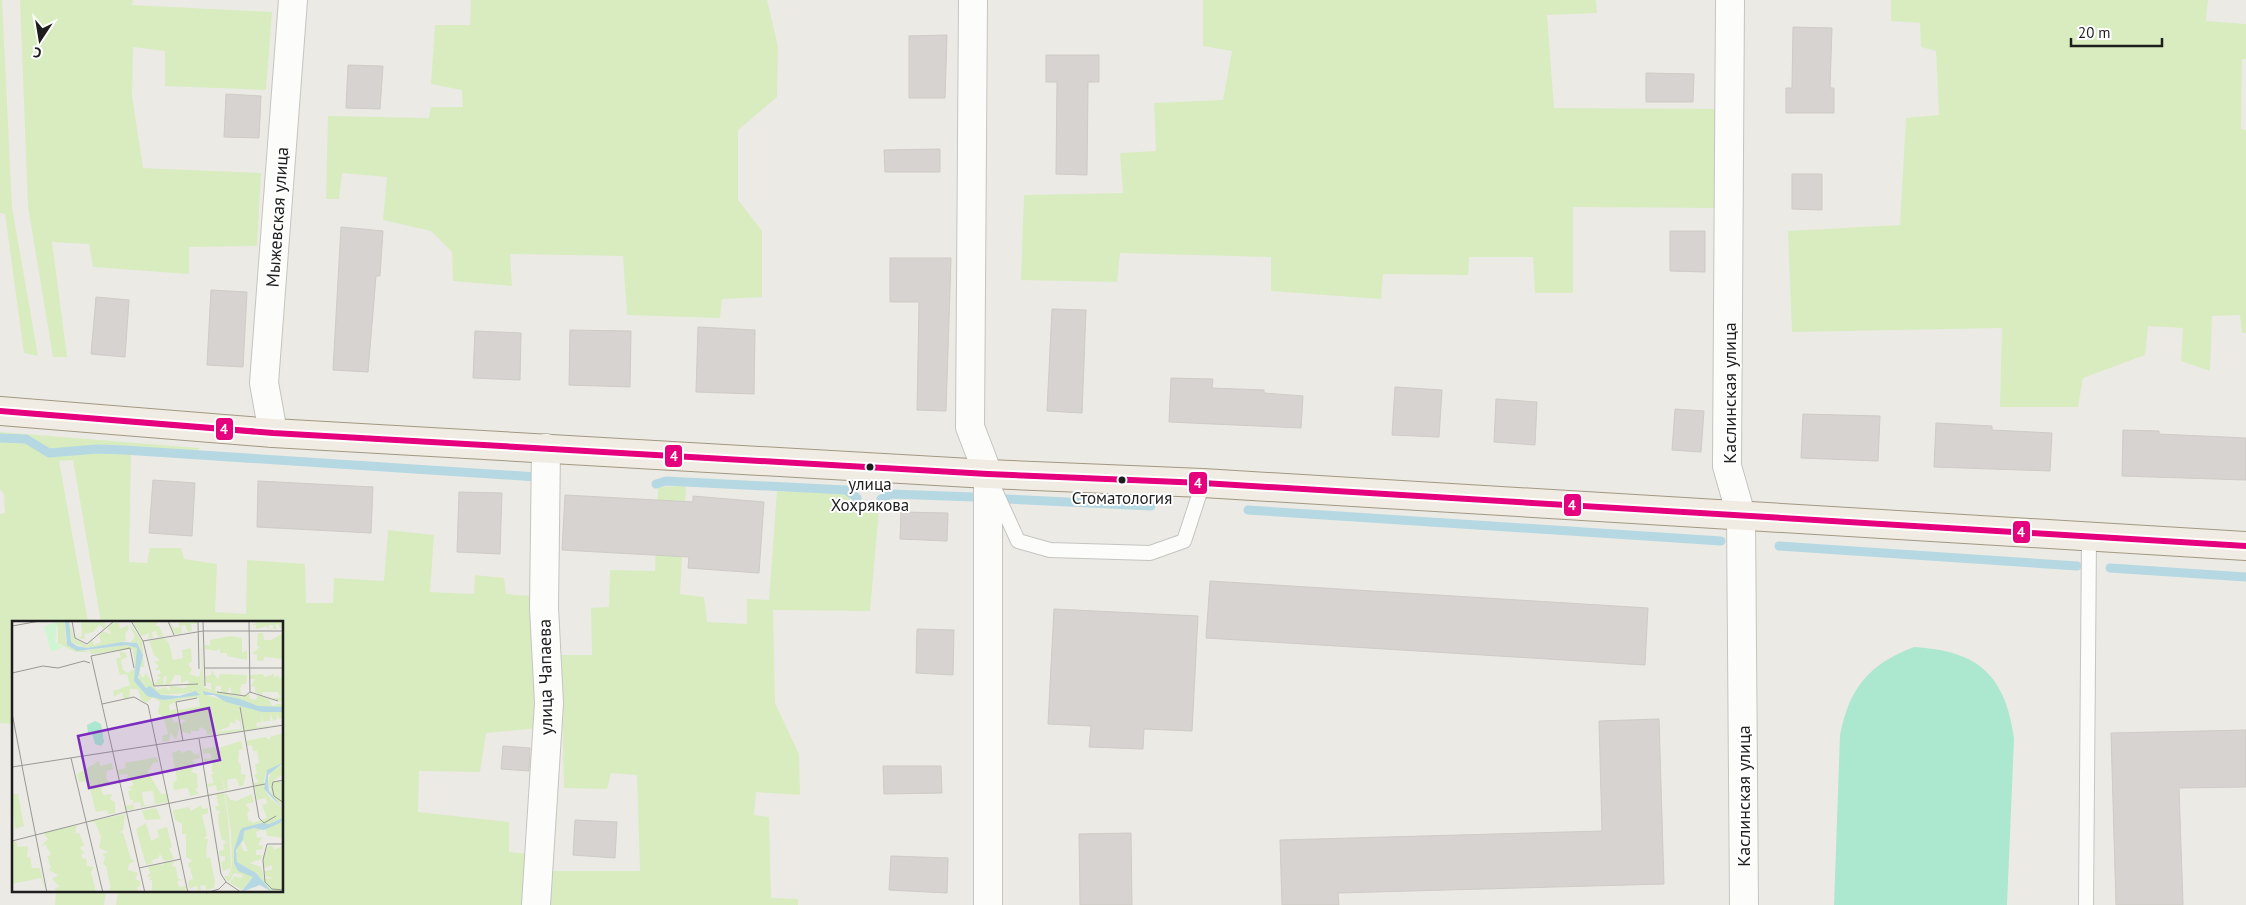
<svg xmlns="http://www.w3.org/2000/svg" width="2246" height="905" font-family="'PT Sans',sans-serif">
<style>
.grass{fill:#d8ecc0}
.pitch{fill:#ace8cf}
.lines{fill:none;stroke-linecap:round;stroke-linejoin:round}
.stream{stroke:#b5d8e2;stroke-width:9}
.building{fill:#d6d3d0;stroke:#cfcbc6}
.lane-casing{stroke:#c4c4c1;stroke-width:16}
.street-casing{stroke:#c4c4c1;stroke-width:30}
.primary-casing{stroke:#a29882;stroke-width:30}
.lane{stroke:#fcfcfb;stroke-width:14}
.street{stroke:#fcfcfb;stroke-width:28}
.primary{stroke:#f0ebe3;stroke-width:28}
.bus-1-casing{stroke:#fff;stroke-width:10}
.bus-1{stroke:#e5007d;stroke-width:6}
.bus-dot{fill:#1d1d1d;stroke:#fff;stroke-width:2}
.labels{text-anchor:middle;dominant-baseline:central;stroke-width:4;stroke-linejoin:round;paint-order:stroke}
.bus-label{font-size:17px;fill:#1d1d1d;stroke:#fff}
.street-label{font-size:18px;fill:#1d1d1d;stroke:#fff}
.inset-road{fill:none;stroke:#999895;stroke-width:1}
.view{fill:#7b2cbf;fill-opacity:0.15;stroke:#7b2cbf;stroke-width:2.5}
.inset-edge{fill:none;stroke:#1d1d1d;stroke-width:2.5}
.line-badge{stroke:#fff;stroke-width:2}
.badge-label{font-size:14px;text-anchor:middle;font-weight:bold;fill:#fff}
</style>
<rect width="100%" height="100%" fill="#eceae5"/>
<path class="grass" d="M0 0H2L12 207 38 356 24 353 5 214 0 213Z
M20 0H133L132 5 272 12 266 90 165 86V51L133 47 132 95 143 168 261 173 257 246 189 247V274L93 267 89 244 52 242 67 357H53L28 206Z
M471 0H767L778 47 777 97 738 130V200L762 231V297L722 299 720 318 627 315 623 256 510 254 512 286 453 281 452 252 431 231 383 220 387 177 342 173 339 199H326L328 116 429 118 431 107H463L462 90 431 84 435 25H470Z
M1203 0H1596L1597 13 1547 15 1554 108 1717 109 1718 208 1573 207V293H1535L1533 257H1469L1468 275 1383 274 1381 299 1271 291V257L1120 253 1117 282 1021 280 1024 195 1123 193 1120 153 1156 151 1154 103 1223 100 1232 51 1203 46Z
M1891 0H2208L2206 21 2246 24V59H2242L2241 129 2246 130V333H2242L2240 315 2212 316 2210 371 2181 361 2183 328 2148 326 2145 355 2083 378 2078 407H2000L2002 328 1792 332 1788 231 1900 225 1906 118 1939 115 1936 51 1921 47 1920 23 1891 21Z
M0 432 199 448 198 457 131 453 129 562 147 563 150 548H181L184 559 217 564 215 612 246 614 247 560 305 564 306 603H333L334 578 384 581 388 530 434 535 430 592 474 594 475 575 504 578 506 594 532 596 539 728 486 733 480 772 419 771 418 812 509 822V852L530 854 525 905H116L118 891H282V622H101L73 460 59 461 88 622H14V724L0 723V514L5 513 4 494 0 489Z
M686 486 680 594 704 597 707 622 747 624V599L769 600 777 491 846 494 856 509 879 510 870 611 773 610 775 703 799 754 800 795 756 792 754 815 769 817 771 898 798 899V905H548L550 871H640L637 775 611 773 607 789 564 788 561 655H592L591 608 609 607 610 570 655 571 658 487Z
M56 891H106L104 905H55Z"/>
<path class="pitch" d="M1914 647C1978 651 2005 674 2014 739L2007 905H1834L1840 735C1849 688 1869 664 1914 647Z"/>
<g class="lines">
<path class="stream" d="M0 438 26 439 49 453 97 449 124 450 537 477
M656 484 666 481 846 490 857 498
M881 499 891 494 973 497
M1006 499 1151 506
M1248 510 1721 541
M1779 546 2077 566
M2110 568 2246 577"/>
</g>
<path class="building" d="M1793 27 1832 28 1830 88H1834V113H1786V88H1792Z
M947 35 945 98H909V36Z
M1046 55H1099V82H1088L1087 175 1056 174 1057 82H1046Z
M348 65 383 66 380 109 346 108Z
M1646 73 1694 74 1693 102H1646Z
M226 94 261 96 259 138 224 137Z
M940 149V172H885L884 150Z
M1792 174H1822V210L1792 209Z
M341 227 383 231 380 276H376L368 372 333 370Z
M1670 231H1705V272L1670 271Z
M890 258H951L946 411 917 410 919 302H890Z
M211 290 247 292 243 367 207 365Z
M96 297 129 300 125 357 91 354Z
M1052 309 1086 310 1082 413 1047 411Z
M698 327 755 330 754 394 696 392Z
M570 330 631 331 630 387 569 385Z
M475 331 521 333 520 380 473 378Z
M1171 378 1213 379 1212 388 1264 390V393L1303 396 1301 428 1169 422Z
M1395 387 1442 390 1439 437 1392 435Z
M1496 399 1537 402 1535 445 1494 442Z
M1675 409 1704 411 1701 452 1672 450Z
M1803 414 1880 416 1878 461 1801 458Z
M1936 423 1992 426V430L2052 433 2050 471 1934 467Z
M2123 430 2159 431V434L2246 438V480L2122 476Z
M153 480 195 483 192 536 149 533Z
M258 481 373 487 371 533 257 527Z
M459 492 502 493 500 554 457 552Z
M565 495 693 502V496L764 502 759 573 688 568 689 557 562 550Z
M901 512 948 513 947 541 900 539Z
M1210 581 1648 608 1645 665 1206 638Z
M1054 609 1198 616 1192 731 1144 729 1143 749 1089 747 1091 726 1048 724Z
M917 629 954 630 953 675 916 673Z
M1659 719 1664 884 1338 893 1339 905H1282L1280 840 1602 831 1599 721Z
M2246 730V787L2179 788 2183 905H2116L2111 733Z
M503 746 530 748 529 771 501 769Z
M883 766H941L942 793 884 794Z
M575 820 617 822 615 858 573 855Z
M1131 833 1132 905H1080L1079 834Z
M891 856 948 858 947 893 889 890Z"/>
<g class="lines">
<defs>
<path id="lane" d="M994 488 1018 541 1050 550 1150 553 1184 541 1203 483
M2086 905 2089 538"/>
<path id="street" d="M973 0 970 427 988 474V905
M1730 0 1727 466 1741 515 1744 905
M273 433 264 383 293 0
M536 905 549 703 544 608 546 448"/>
<path id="primary" d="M0 411 273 433 988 474 1203 483 2246 546"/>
</defs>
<use href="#lane" class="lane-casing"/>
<use href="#street" class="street-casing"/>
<use href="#primary" class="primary-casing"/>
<use href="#lane" class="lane"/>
<use href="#street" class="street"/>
<use href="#primary" class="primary"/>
<defs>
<path id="bus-1" d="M0 411 273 433 988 474 1203 483 2246 546"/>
</defs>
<use href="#bus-1" class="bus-1-casing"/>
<use href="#bus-1" class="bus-1"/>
</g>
<g class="bus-dot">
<circle cx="870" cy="467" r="4.5"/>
<circle cx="1122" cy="480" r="4.5"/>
</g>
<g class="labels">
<g class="bus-label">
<text x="870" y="484">улица<tspan x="870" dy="21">Хохрякова</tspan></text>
<text x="1122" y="498">Стоматология</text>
</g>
<g class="street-label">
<text transform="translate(277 217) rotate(-86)">Мыжевская улица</text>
<text transform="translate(1729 393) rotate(-90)">Каслинская улица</text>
<text transform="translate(545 677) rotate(-91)">улица Чапаева</text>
<text transform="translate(1743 796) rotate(-90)">Каслинская улица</text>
</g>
</g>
<g transform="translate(12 621)">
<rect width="271" height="271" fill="#eceae5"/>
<path d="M42 0H53L54 21 77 31H63L46 22V6ZM57 0 63 18 76 25 80 18 82 24 89 21 87 14 91 10 100 14 95 7 103 0H107L108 8 116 4 117 8 113 13 114 20 75 27 59 21ZM92 0 94 5 91 8 88 3 81 11 72 13 73 18 65 17 70 15 69 1ZM116 0 130 20 132 46H128L131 34 125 22 119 21 123 16ZM120 0H147L143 5H147L151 15 146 16 144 10 140 11 141 17 136 18 137 12 129 15ZM157 0 162 7 168 6 166 0H185V3H179L180 10 176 11 173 4 169 5 170 12 163 13ZM271 0 269 8 266 3 263 4 265 8H261V4H257V8L254 5 244 8V4H240L248 0ZM189 11 192 66 199 69V62H194V55L199 54V49L206 58 208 53 235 54 234 63H230L228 68 229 74 220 73 218 65 215 72 209 71V65H204L203 70 229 76 238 73 237 77 243 79 246 74 257 78 260 85 270 82 271 86H247L196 70 195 74 227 84 230 110 195 114 194 109 188 106 187 110H179V113L170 111 168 104 174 99 168 98 166 89 188 85 186 76 171 78 157 84 158 90 164 88 165 95 160 97 162 102 166 100 167 108 164 119 159 112 157 120 151 121 150 115 156 113 152 97 146 92 148 81 141 76 134 82 129 78 126 68H118L117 77 112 78 110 71 102 76 101 70 118 64 115 53 108 54 104 38 109 36 107 30 114 32 115 36 109 39 111 49 116 52 123 47 121 28 79 33 77 29 115 24 125 27 126 65 135 74H140L152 79 176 76 188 71 148 74 127 62V51L131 57 134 52 145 69 153 66 158 70V65L173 67 177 62 176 59 169 62V54H163L158 63 153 64 155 55 151 56 152 64H142L149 56 144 55 149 52 148 49H143L147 45 142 41 148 39 142 34 137 20 152 17 157 22 161 39 171 37 170 29 179 27 180 41 176 43 180 49 177 53 187 56 189 48 190 75ZM223 98 228 100 229 108 202 111 217 106 218 101 224 103ZM246 12H251L252 19H259L271 12V38L252 36 251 40H245V33H240L248 26 245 25ZM219 15 230 17V32L235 29V39L215 35V32H208V27L205 30 193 28V24H198V19ZM250 53 253 56 262 53V57L266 54 268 58 271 53V82L261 77 269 76 265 71H251L250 74 243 71V66L239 65 243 58H238V54ZM228 84 250 91H271V98H267L265 92V98L261 100 259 92 258 100 251 101 249 92 250 101 244 102 245 106 271 103 232 110ZM271 112V142L254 151 252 161V168L259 178 271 188V197L257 203 230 207 222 242 241 256 230 269 218 262 222 255 229 257 231 254 222 252 217 261 212 256 217 254 218 247 211 250 209 241 213 240V235H208L207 230 212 229 211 223 217 221 210 222 215 220 210 219 207 208 206 193 209 191 204 189 203 185H207L204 173 212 172 216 197 219 244 217 258 220 244 219 211 213 172 219 179 224 180 240 173 242 181 234 183 238 190 235 191 237 202 238 199 241 202 255 197 250 184 255 183 254 177 245 179 242 162 247 161 242 154 245 153 243 143 247 142 245 130H241L240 124 235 125 234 120 253 116 258 119V116ZM201 119 208 143 212 169 205 170 204 164 196 166 195 163 202 162 199 153 204 152 200 151V141L192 142V137L200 138 198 132 191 133 190 128 202 126ZM202 119 206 127 229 120 231 128 227 129 226 141 229 144V153L234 154 231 165H227L224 157 215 159 216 168 213 169ZM168 129 169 132 178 129 184 134 187 132 188 137 180 139 183 143 179 151 185 153 186 167 183 168 187 173 178 175 176 167 162 169 161 162 165 159 160 132ZM145 136 146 141 141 142 136 151 149 173H155L157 181 139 184 143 182 141 170 130 171 132 184 137 185 129 186 128 181 121 182 122 188 114 189 113 185 120 184 122 179H118L116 170 120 169 116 166 121 165 120 159 115 160 116 153 107 154 105 149 114 147 113 142ZM87 140 88 145 100 142 101 148 95 150 94 157 98 164 89 166 91 174 100 173 98 179 103 181V192L96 193 95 189 84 191 76 160 67 161 65 153ZM271 144V153L261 160H269L271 166V185L261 178 256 160 259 151ZM0 173H6L12 205 3 208ZM189 184 190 188 196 187V192L190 194 195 214 192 218H196L194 232 195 237 198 236 203 260 202 267 194 269 193 264 188 265 189 269 186 270 185 265 177 268 176 260 181 258 178 248 182 247H177L176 242 181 240 174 236V213H170V203L163 199 161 189 177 186 179 190ZM144 187 149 198 133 199 130 190ZM113 193 111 210 106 211 111 212 119 238 123 240 117 243 116 249 126 252 123 258 128 260V265L125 266 126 271H93L98 269V264L94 245 91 243 93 236 90 233 97 231 87 227 89 216 83 201H76ZM271 200V220L267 216 255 215 253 206ZM134 202 139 220 147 216 145 209 155 206 160 226 157 227 162 238 152 240 148 233 146 237 140 239 141 242 134 244 124 208ZM65 204 63 212H67L72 224 68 227 73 232 69 233 71 238 74 237 75 245 82 246 79 251 84 271H44L43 267 48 266 40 258 46 254 37 249 39 246 35 235 39 234 34 224 29 225 36 218 31 212ZM242 207 251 208 244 211 245 217 250 216 246 224 251 225V228L244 229V234H250L249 238 238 242 249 246 252 258 262 257 253 255 252 250 260 249V244L252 247 251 239 256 225H261L262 229 270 225 271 271H260L244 252 225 241 224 229 228 221 232 230H236L230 217 232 210ZM4 220 6 226 16 225 15 237 18 236 20 247H28L34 271 29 257 0 263V222ZM162 240 160 245 164 246 166 258 172 259 165 260 167 266 173 265 174 271H136L140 269V259H137L139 256H135L138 252 136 246 147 243 152 245 151 242Z" fill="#d8ecc0" fill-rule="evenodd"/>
<path d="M45 1 43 21 51 26 39 31 32 5Z" fill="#d0f5d1"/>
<path d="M83 100 89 103 92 121 89 125 83 123 80 112H76L75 104Z" fill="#ace8cf"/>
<path d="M53 0H57L59 21 65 25 75 27 109 21 125 22 131 34 126 57 134 67 138 65 149 74 167 75 184 70 188 74 152 79 135 75 122 60 125 27 115 24 65 30 55 24ZM191 70 228 78 246 85 271 86V91H250L214 81 202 74H192ZM271 142 256 154V161L257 170 271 188 252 168 255 149ZM271 197 268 202 252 209 242 207 232 210 231 219 224 229 225 241 244 252 260 271 248 264 229 271 241 256 226 250 222 242V229L228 210 230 207 250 202 257 203Z" fill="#b5d8e2"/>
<path class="inset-road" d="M60 0 63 17 75 23 102 0M119 0 131 20 142 65 186 63M156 0 162 14M186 0 187 48M191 0 193 65M0 5 28 0M131 20 191 10H272M122 47 118 27 79 35 133 272M193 47H272M0 52 31 45 46 47 72 40 78 42M205 71 233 75 238 71 237 0M238 71 266 80M90 83 122 76 136 84 176 272M228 86 247 197 252 202 264 195M0 92 10 144M187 118 209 253 214 261 230 272M171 120 164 81 185 77M59 137 91 272M10 145 35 272M0 146 272 104M272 159 261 161 260 166 262 175 272 182M0 220 114 191 253 163M272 223H255L251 239 253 261 260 268 272 269M127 247 169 238M194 272 207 268 214 261"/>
<path class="view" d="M197 87 208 139 77 167 66 115Z"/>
<rect width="271" height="271" class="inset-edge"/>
</g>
<g class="line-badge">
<rect x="215" y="417" width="19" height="24" rx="5" fill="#e5007d"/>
<rect x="664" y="444" width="19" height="24" rx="5" fill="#e5007d"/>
<rect x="1188" y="471" width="20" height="24" rx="5" fill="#e5007d"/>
<rect x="1563" y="493" width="19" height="24" rx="5" fill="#e5007d"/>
<rect x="2012" y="520" width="19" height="24" rx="5" fill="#e5007d"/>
</g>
<g class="badge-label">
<text x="224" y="434">4</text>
<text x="674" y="461">4</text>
<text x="1198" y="488">4</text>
<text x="1572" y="510">4</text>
<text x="2021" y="537">4</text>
</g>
<g transform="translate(40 40) rotate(192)" stroke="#ffffff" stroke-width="4" paint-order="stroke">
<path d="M0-4L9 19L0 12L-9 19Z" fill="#1d1d1d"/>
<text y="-8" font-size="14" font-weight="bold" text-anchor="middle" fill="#1d1d1d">С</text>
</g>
<path d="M2071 38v8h91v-8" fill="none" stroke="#1d1d1d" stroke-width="2.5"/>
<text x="2078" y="38" font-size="15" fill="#1d1d1d" stroke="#ffffff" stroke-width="4" paint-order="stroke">20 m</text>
</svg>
